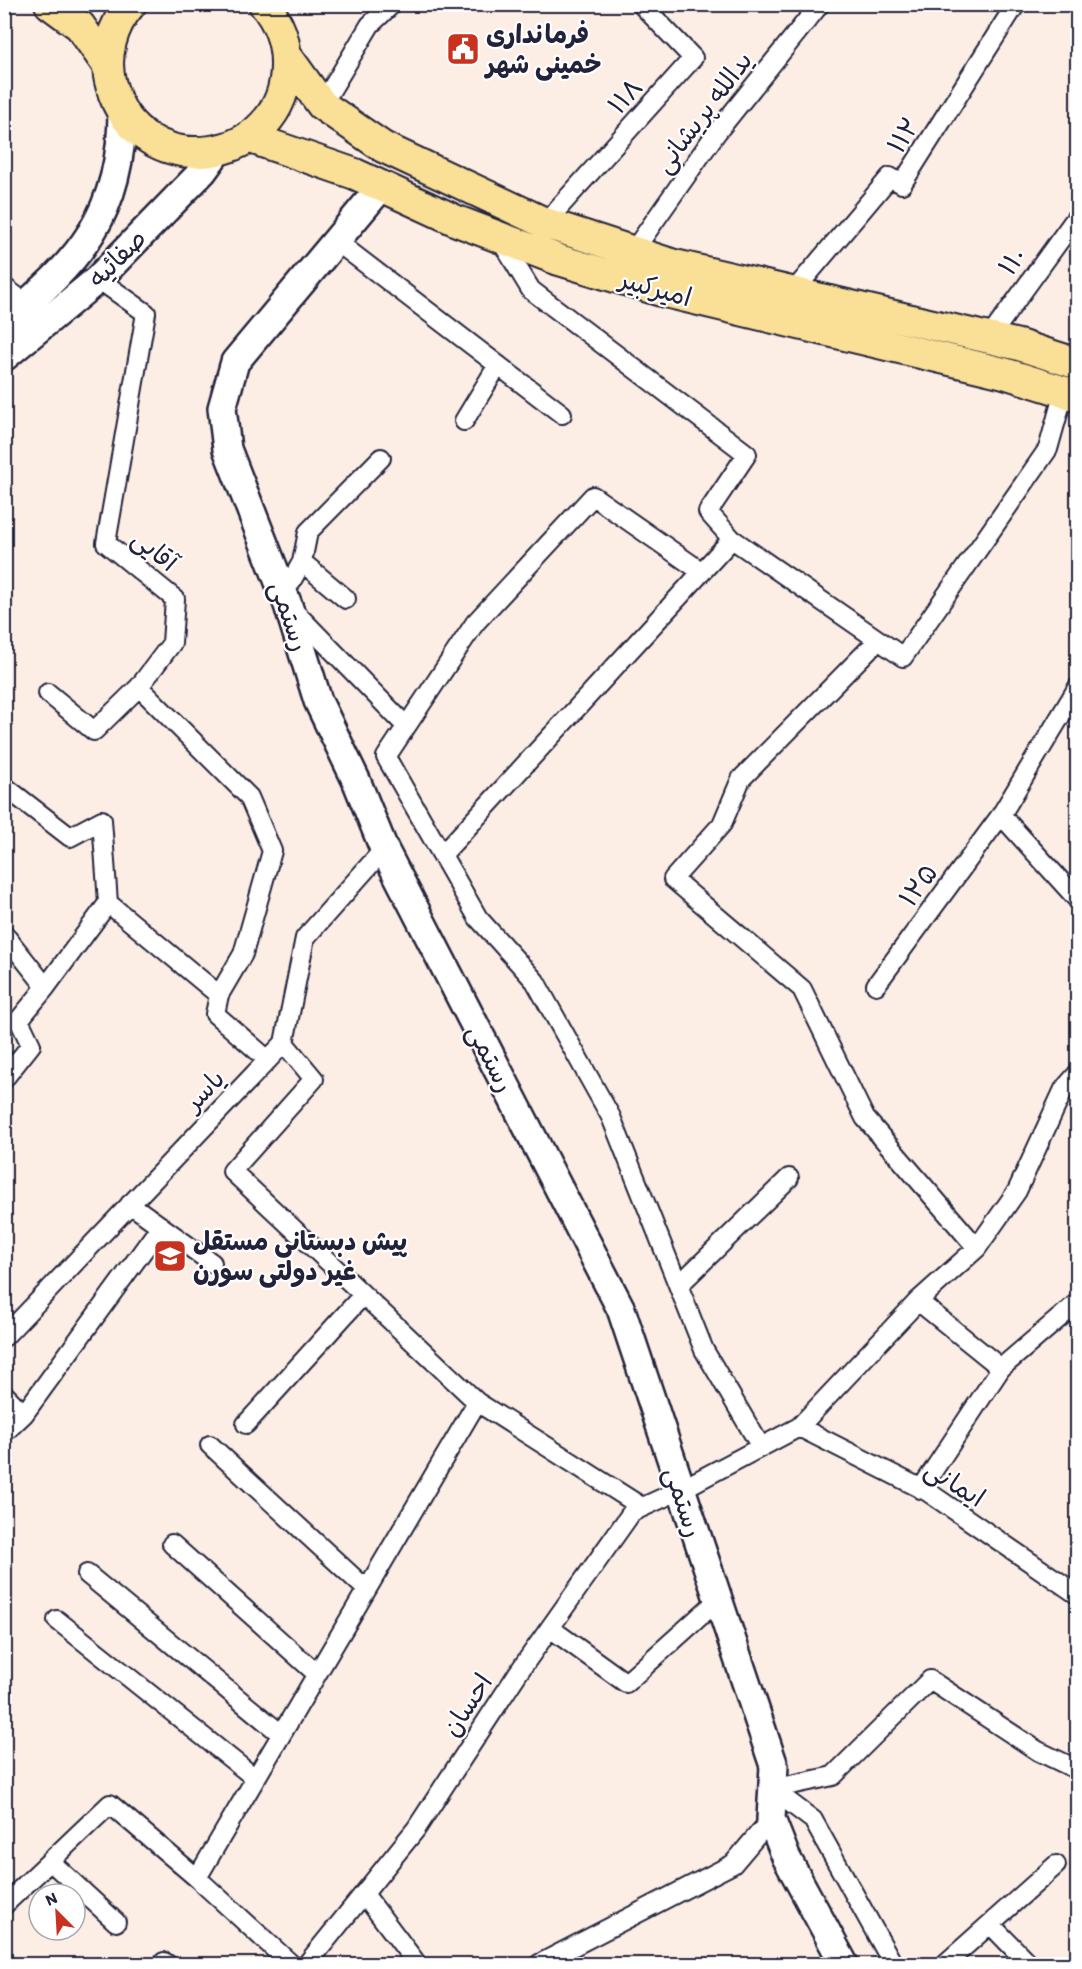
<svg xmlns="http://www.w3.org/2000/svg" width="1082" height="1969" font-family="Itim,'Playpen Sans Arabic',sans-serif">
<style>
.lines{fill:none;stroke-linecap:round;stroke-linejoin:round}
.street-casing{stroke:#22223b;stroke-width:22}
.secondary-casing{stroke:#22223b;stroke-width:32}
.primary-casing{stroke:#22223b;stroke-width:34}
.street{stroke:#fff;stroke-width:18}
.secondary{stroke:#fff;stroke-width:27}
.primary{stroke:#fadf96;stroke-width:30}
.labels{text-anchor:middle;dominant-baseline:central;stroke-width:4.5;stroke-linejoin:round;paint-order:stroke}
.poi-label{font-size:26px;font-weight:bold;fill:#22223b;stroke:#fff;text-anchor:start}
.street-label{font-size:26px;fill:#22223b;stroke:#fff}
</style>
<rect width="100%" height="100%" fill="#fdeee5"/>
<filter id="ink" filterUnits="userSpaceOnUse"><feTurbulence type="fractalNoise" baseFrequency=".0167" numOctaves="2"/><feDisplacementMap in="SourceGraphic" scale="12" xChannelSelector="R" yChannelSelector="G"/><feConvolveMatrix kernelMatrix="1 2 1 2 8 2 1 2 1" color-interpolation-filters="sRGB"/></filter>
<g filter="url(#ink)">
<g class="lines">
<defs>
<path id="street" d="M322 105 370 25 392 4
M545 223 693 58 641 4
M500 239 531 290 747 454 708 512 732 539
M336 241 562 414
M632 253 717 132 820 4
M98 279 146 313 106 543 175 599 172 643 139 687 249 797 272 851 243 954 219 995 215 1014 268 1060
M4 287 27 304
M793 292 890 177 902 184 1016 4
M989 338 1078 215
M464 421 498 365
M302 562 308 532 381 458
M284 594 302 562 346 599
M292 609 406 726
M878 640 741 779 722 824 673 879 802 989 865 1118 977 1248
M1078 687 1001 815 1078 900
M48 693 94 731 139 687
M4 786 70 837 102 820 108 903 219 995
M442 855 386 757 475 623 593 496 702 572
M4 934 46 987 19 1020 31 1045 4 1079
M876 985 1001 815
M46 987 108 903
M284 1043 314 1079 232 1171 477 1402
M130 1204 212 1263
M679 1285 789 1178
M918 1301 1001 1368
M4 1337 284 1043 305 938 384 849
M4 1394 24 1414 4 1433
M24 1414 161 1226
M246 1424 363 1295
M799 1427 928 1492 1078 1595
M210 1445 366 1589
M761 1447 704 1350 611 1117 535 981 478 918 442 855 732 539 903 657 1048 449 1064 392
M921 1489 1001 1368 1078 1302
M172 1544 316 1673
M87 1574 281 1734
M57 1620 255 1778
M550 1628 626 1683 717 1601
M772 1789 833 1776 930 1680 1038 1751 1078 1770
M772 1789 813 1820 893 1964
M50 1861 116 1922
M197 1878 291 1964
M364 1894 417 1964
M4 1905 110 1804 197 1878 477 1402 642 1507
M991 1925 1029 1964
M164 1962 167 1964
M307 1964 416 1829 518 1673 632 1512 680 1490 799 1427 918 1301 977 1248 1017 1191 1064 1089 1078 1073
M539 1964 733 1864 771 1819
M945 1964 1056 1865"/>
<path id="secondary" d="M381 187 235 362 222 408 227 449 288 605 318 701 356 780 384 849 621 1309 774 1766 771 1819 786 1857 844 1964
M4 322C80 262 122 213 122 112
M4 357 98 279 203 171 219 149"/>
<path id="primary" d="M50 4 80 26 108 66
M131 4C112 25 103 57 111 85 138 187 288 167 286 63 286 41 278 21 264 4
M286 55 322 105 383 147 545 223 671 264 1019 345 1078 364
M248 137 355 174 457 221 559 260 661 291 1004 373 1078 396"/>
</defs>
<use href="#street" class="street-casing"/>
<use href="#secondary" class="secondary-casing"/>
<use href="#primary" class="primary-casing"/>
<use href="#street" class="street"/>
<use href="#secondary" class="secondary"/>
<use href="#primary" class="primary"/>
</g>
</g>
<defs>
<symbol id="civic-square" viewBox="-11 -11 22 22"><rect x="-9" y="-9" width="18" height="18" rx="4" fill="#c8321e" stroke="#fff"/><path d="M-.6-6.5H3V-4.5H.6V-3L4-1V1h2V6H-6V1h2V-1L-.6-3ZM-1.2 2.5V6h2.4V2.5Z" fill="#fff"/></symbol>
<symbol id="school-square" viewBox="-11 -11 22 22"><rect x="-9" y="-9" width="18" height="18" rx="4" fill="#c8321e" stroke="#fff"/><path d="M0-5L7-2L0 1L-7-2ZM-4 1L0 2.5L4 1V4Q0 6-4 4Z" fill="#fff"/></symbol>
</defs>
<g fill-rule="evenodd">
<use href="#civic-square" x="444" y="30" width="38" height="38"/>
<use href="#school-square" x="151" y="1237" width="38" height="38"/>
</g>
<g class="labels">
<g class="poi-label">
<text x="486" y="34">فرمانداری<tspan x="486" dy="30">خمینی شهر</tspan></text>
<text x="193" y="1241">پیش دبستانی مستقل<tspan x="193" dy="30">غیر دولتی سورن</tspan></text>
</g>
<g class="street-label">
<text transform="translate(625 96) rotate(-48)">۱۱۸</text>
<text transform="translate(703 112) rotate(-53)">یدالله پریشانی</text>
<text transform="translate(903 135) rotate(-58)">۱۱۲</text>
<text transform="translate(117 258) rotate(-45)">صفائیه</text>
<text transform="translate(1012 261) rotate(-54)">۱۱۰</text>
<text transform="translate(656 288) rotate(16)">امیرکبیر</text>
<text transform="translate(155 550) rotate(39)">آقایی</text>
<text transform="translate(290 616) rotate(71)">رستمی</text>
<text transform="translate(918 885) rotate(-54)">۱۲۵</text>
<text transform="translate(491 1058) rotate(63)">رستمی</text>
<text transform="translate(204 1090) rotate(-46)">یاسر</text>
<text transform="translate(955 1483) rotate(32)">ایمانی</text>
<text transform="translate(684 1502) rotate(72)">رستمی</text>
<text transform="translate(467 1705) rotate(-57)">احسان</text>
</g>
</g>
<rect width="1082" height="1969" fill="none" stroke="#fff" stroke-width="24"/>
<rect x="12" y="12" width="1058" height="1945" fill="none" stroke="#22223b" stroke-width="2" filter="url(#ink)"/>
<g transform="translate(57 1912) rotate(336)"><circle r="28" fill="#ffffff" stroke="#a7a7b1" stroke-width="1.5"/>
<path d="M0-4.5L10 22L0 15L-10 22Z" fill="#c8321e"/>
<text y="-9" font-size="16" font-weight="bold" text-anchor="middle" fill="#22223b">N</text>
</g>
</svg>
